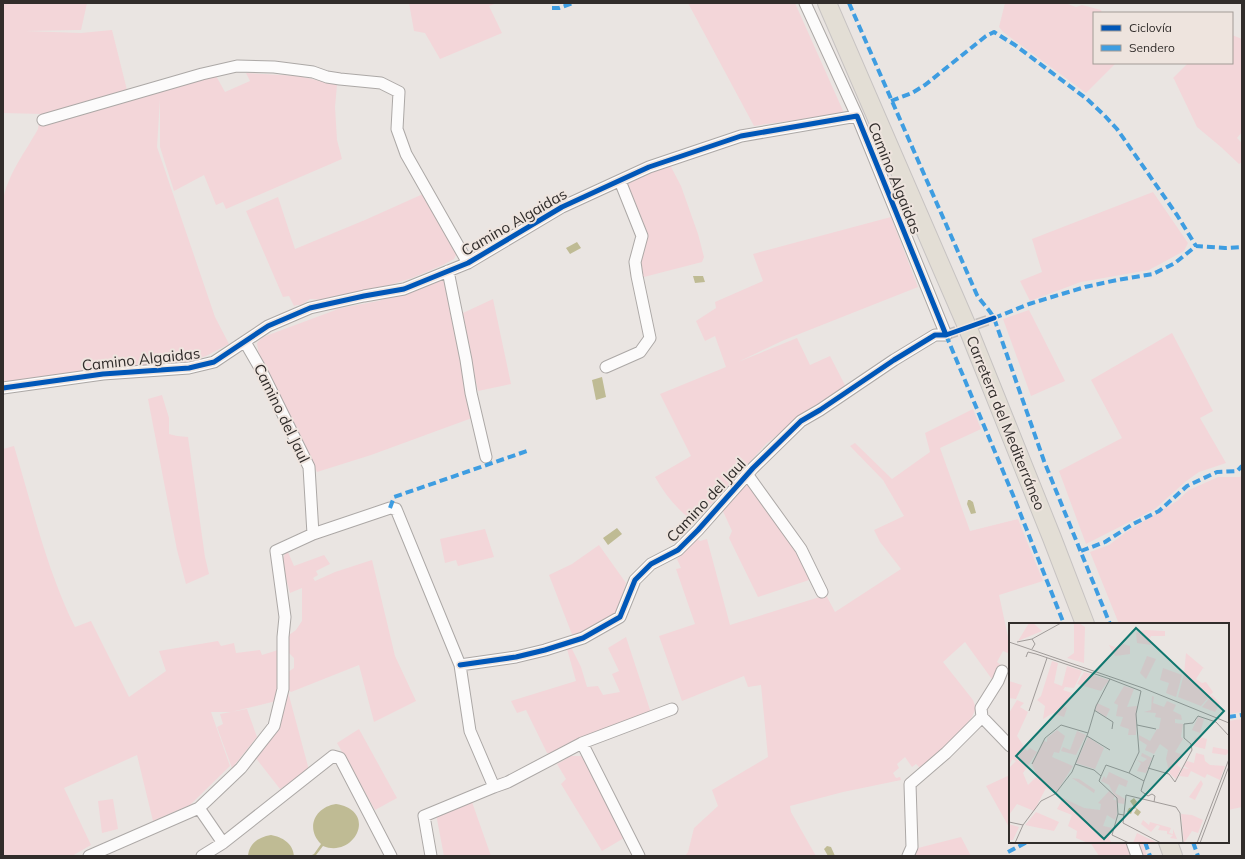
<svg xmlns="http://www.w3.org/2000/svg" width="1245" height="859" font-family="Mulish,sans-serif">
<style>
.green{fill:#f3d6d9}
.water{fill:#bfbb94}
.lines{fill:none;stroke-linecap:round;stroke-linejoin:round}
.minor-tunnel{stroke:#c5c0bd;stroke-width:11;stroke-dasharray:11 5.5;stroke-linecap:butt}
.minor-casing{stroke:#aca8a6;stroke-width:13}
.trunk-casing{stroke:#c7c3c2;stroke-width:20}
.minor{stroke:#fcfbfb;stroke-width:11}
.trunk{stroke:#e3ded5;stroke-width:18}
.quiet{stroke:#3e9de1;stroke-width:4;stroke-dasharray:8 4;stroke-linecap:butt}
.cycleway-casing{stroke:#eee4de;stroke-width:8}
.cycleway{stroke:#0057b8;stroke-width:5}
.labels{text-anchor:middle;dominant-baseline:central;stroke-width:4;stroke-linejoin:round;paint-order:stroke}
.street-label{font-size:15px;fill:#312d2b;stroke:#eee4de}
.inset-road{fill:none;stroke:#a09b99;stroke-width:1}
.view{fill:#0f766e;fill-opacity:0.15;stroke:#0f766e;stroke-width:2}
.inset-edge{fill:none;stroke:#312d2b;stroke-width:2}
</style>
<rect width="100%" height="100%" fill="#eae5e2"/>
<path class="green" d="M3 3H87L81 30 25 31 81 33 112 30 127 90 71 109 43 114 3 113Z
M409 3H497L489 6 502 33 440 59 425 33 414 31Z
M688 3H795L844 113 754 126Z
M1005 3H1065L1076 7 1082 5 1101 10 1102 13H1094V63H1116L1086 93 1003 32 999 27Z
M1232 35 1242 39V132L1237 138 1242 143V162L1239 164 1221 147 1197 127 1174 79 1173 78 1188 63H1232Z
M246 73 299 76 337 85 335 107 337 140 342 159 226 209 223 202 216 205 204 175 174 191 160 147V99L157 147 215 317 229 344 206 356 188 362 4 383 3 201C7 175 26 151 38 129L39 123 215 74 225 92 250 81Z
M670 165 681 186 698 234 704 257 702 262 640 278 638 262 644 244 629 194 628 185 632 179Z
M1153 192 1188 243 1184 251 1149 270 1081 282 1030 301 1020 281 1042 272 1032 239Z
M423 194 457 253 454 259 443 265 412 278 390 285 327 300 310 299 301 305H297L294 306 289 296 283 297 246 211 278 197 295 249 365 220Z
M891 217 918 287 784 340 738 362 797 338 810 365 830 356 846 387 823 400 792 423 766 444 715 501 690 519C676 508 664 493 655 477L691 456 660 394 726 367 715 336 705 341 696 321 716 308 715 302 763 281 753 254Z
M447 278 472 418 371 455 317 472 259 356 257 343 263 337 341 308 378 301 413 291Z
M493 299 511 384 478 391 466 339 463 313Z
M1029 310 1065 381 1031 396 1003 319Z
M1172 333 1213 411 1200 418 1226 463 1199 472 1185 482 1155 509 1086 544 1059 471 1122 438 1091 380Z
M162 395 169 418V434L177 436 188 437 205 557 209 574 186 584 177 550 148 399Z
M973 409 981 429 940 448 970 531 1018 519 1043 581 999 595 1010 646V654L1003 651 997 662 1001 665 994 682 965 642 943 662 973 700 976 708 972 717 950 745 920 768 916 764 912 767 905 757 897 764 899 768 893 773 896 778 900 777 901 780 843 792 790 806 791 812 816 856H685L688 852 694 828 718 806 712 790 768 757 761 685 748 687 744 676 682 701 659 636 695 624 676 569 681 568 677 559 697 539 700 541 707 539 730 625 826 595 835 612 901 569 880 542 874 530 904 516 883 480 850 446 855 443 892 479 930 452 925 433Z
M14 446C32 506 47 571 75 627L91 621 129 697 166 671 159 651 218 641 221 646 234 643 236 653 260 650 262 655 278 650V691L276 701 231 712 247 709 257 737 232 768 217 727 223 724 220 714 231 712H211L230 766 190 805 153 821 137 755 64 788 91 845 72 856H3V449Z
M1242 475V712L1228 714V624H1119L1090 552 1109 545 1126 532 1177 501 1189 490 1218 477H1240Z
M747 479 797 549 812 579 758 597 729 538 732 531 722 509Z
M485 529 494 557 458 566 456 560 445 563 440 539Z
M599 545 626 583C623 592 621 603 617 610 608 625 588 631 573 637L549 575 572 564Z
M287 550 294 566 324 555 330 564 316 571 318 575 313 578 315 581 335 572 372 560 395 656 416 701 374 722 359 665 291 692 288 690V672L294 668V658L289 653V635L296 630 302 621V588L290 593 283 568 282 560Z
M626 637 651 713 574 740 553 754 547 753 526 710 517 713 511 701 576 681 567 649 571 647 581 667 587 687 598 686 603 695 620 692 612 674 619 671 608 648Z
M288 692 309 770 280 789 255 757 278 725Z
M1242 719V807L1228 810V721Z
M359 729 397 798 375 810 337 743Z
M571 756H582L591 767 624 838 602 851 561 784 566 779 557 764Z
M1010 775V829L986 786Z
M113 799 118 829 102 833 98 801Z
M472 802 491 856H444L436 814Z
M961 837 971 856H915L918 848Z
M1090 842H1128L1132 856H1099Z
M1135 842H1142L1147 856H1141Z"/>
<path class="water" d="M577 242 581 248 570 254 566 248Z
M693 276H703L705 282 695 283Z
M602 377 606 397 596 400 592 380Z
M968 500H970L973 502 976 513 971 514 967 504Z
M617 528 622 534 608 545 603 538Z
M336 804C379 811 354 859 323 846L316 855V856H310L314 854 321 844C305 828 315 807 336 804Z
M271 835C282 837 293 843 294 856H248C249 843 259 837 271 835Z
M827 846 831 847 835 856H828L824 849Z"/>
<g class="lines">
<path class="minor-tunnel" d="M946 335 994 318"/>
<defs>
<path id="minor" d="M805 3 857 116
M43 120 202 74 237 66 274 67 313 72 327 77 340 79 381 83 399 92 397 129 406 154 468 263
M448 271 466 360 471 393 486 457
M606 367 640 352 650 338 637 276 635 262 642 236 620 181
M3 388 103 374 189 368 214 362 268 326 310 308 364 296 404 289 468 263 562 207 649 167 741 136 857 116 946 335H935L894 360 820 410 801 421 753 468 698 530 678 550 651 564 635 580 620 617 583 638 545 650 516 657 460 665
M747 474 801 549 822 592
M313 534 390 508 396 509 460 665 470 731 494 787 424 816 431 856
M982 717 981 708 998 681 1002 671
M582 743 639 856
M494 787 508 782 582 743 672 709
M1132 842 1137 856
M223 843 199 808 241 768 274 726 283 689V637L285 617 276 551 313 534 309 467 260 368 245 342
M89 856 199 808
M202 856 223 843 333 756 340 758 391 856
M908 856 912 847 910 784 946 753 982 717 1010 746"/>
<path id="trunk" d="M827 3 969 331 1052 538 1085 624
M1168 842 1173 856"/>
</defs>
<use href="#minor" class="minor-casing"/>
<use href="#trunk" class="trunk-casing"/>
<use href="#minor" class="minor"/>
<use href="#trunk" class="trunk"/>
<path class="quiet" d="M849 3 977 295C982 303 989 309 994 318L1044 461 1110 624
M552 8H559L573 3
M891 101 912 93 925 85 986 36 994 32 1015 45 1087 99 1104 115 1117 129 1177 215 1196 246
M994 318 1029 304 1085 287 1117 280 1153 274 1175 263 1196 246 1225 248 1242 247
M946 335 1013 495 1064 624
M390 508 394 497 527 451
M1081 551 1105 542 1133 524 1159 511 1187 486 1217 472 1237 471 1242 466
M1228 717 1242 715
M1145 842 1150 856
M1193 842 1198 856
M1008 852 1027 842"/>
<defs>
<path id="cycleway" d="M3 388 103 374 189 368 214 362 268 326 310 308 364 296 404 289 468 263 562 207 649 167 741 136 857 116 946 335
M460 665 516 657 545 650 583 638 620 617 635 580 651 564 678 550 698 530 753 468 801 421 820 410 894 360 935 335H946L994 318"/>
</defs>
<use href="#cycleway" class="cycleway-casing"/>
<use href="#cycleway" class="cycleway"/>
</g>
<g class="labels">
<g class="street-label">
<text transform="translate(895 178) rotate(68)">Camino Algaidas</text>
<text transform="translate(514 222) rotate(-30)">Camino Algaidas</text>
<text transform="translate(141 359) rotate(-6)">Camino Algaidas</text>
<text transform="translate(282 413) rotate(64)">Camino del Jaul</text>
<text transform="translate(1006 423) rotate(68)">Carretera del Mediterráneo</text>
<text transform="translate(706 500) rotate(-47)">Camino del Jaul</text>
</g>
</g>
<g transform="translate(1009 623)">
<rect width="220" height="220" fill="#eae5e2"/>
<path d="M20 0H24L33 8 9 18ZM70 0 76 4 75 40 58 35 65 30V1ZM136 7 156 8V13H142L140 17 143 22 128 20 127 10ZM114 21 121 23V31L106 33 100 22 106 24ZM177 30 196 46 194 45 187 56 193 60 197 59 204 69 192 83 169 74 175 51ZM138 33 147 36 137 56 131 50ZM43 38 49 40 45 60 53 63 58 43 73 48 65 65 56 64 54 67 63 70 55 83 58 85 55 94 44 90 34 96 36 83 28 77 32 73ZM154 45 173 52 167 74 157 70 160 60 151 57ZM75 49 100 57 92 68 68 61ZM0 58 13 62 7 76 0 75ZM115 63 125 66 118 84 128 83 127 112H119L120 106 111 103 114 94 107 93 109 82 105 80ZM203 72 211 80 206 89 193 84ZM143 73 145 74 144 80 155 84 158 78 167 82 164 88 172 92 173 97 166 96V100L174 101 172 114 174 116 166 129 174 132 168 142 172 145 167 156 161 151 157 136 159 127 151 121 145 131 136 127 138 122 130 117V112L141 118 148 106H150L152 95 146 94 147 90 135 89 142 87ZM8 77 15 80 11 84 19 89 8 113 18 128 21 125 28 129 14 150 19 162 28 153 23 141 35 118 38 119V115L48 107 56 113 50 130 45 129 43 134 64 143 47 170 37 165 25 188 8 181 0 192V145L7 138 3 136 0 144V90ZM88 80 101 86 97 94 86 87ZM189 94 195 96 191 110 183 107ZM68 108 77 112 67 132 52 128 54 124 61 127ZM79 114 95 125 86 146 67 140ZM190 114 198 116 196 126 184 123 186 115ZM204 124 220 127V134V129L217 132 203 130ZM133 130 143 135 137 150 128 148 132 140 128 137 134 139 138 136 132 133ZM187 130 195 132 196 138 201 142 216 143 211 157 198 151 196 155 182 148 179 154 170 153 174 145 180 146 175 143 178 138 185 140ZM100 149 119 158 117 164 110 161 106 170 116 176 115 181 109 180 100 162 92 158 95 153 97 156ZM63 155 70 156 86 167 85 170ZM192 157 194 161 186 177 180 174ZM101 167 106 173 104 176 108 178V191L106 197 98 192 94 203 103 205 100 216 103 220H79L67 215 68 208 59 203 63 192 48 186 54 175 75 185 91 187 92 181 89 180ZM27 189 50 199 45 208 16 202ZM172 191 183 192 194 197 189 210 183 208 175 220ZM134 197 140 202 141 199 162 205 160 210 164 211V206L168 216 161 215 164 212 158 211V208L149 207 151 203 148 202 142 209 132 201ZM0 201 10 204 4 217H0ZM128 210 147 219 148 220H124Z" fill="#f3d6d9"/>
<path d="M125 175 128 179 125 183 132 189 129 193 125 190 128 185 124 186 122 191 118 189 120 185 125 184 121 178Z" fill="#bfbb94"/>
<path class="inset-road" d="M23 16 52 0M0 19 134 65 220 100M8 19 23 16 26 21 23 26M17 34 19 29 27 31 101 56M85 87 104 99 103 106M20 88 38 35M128 102 147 106M78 113 101 127M23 141 36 115 52 102 79 110M66 141 85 147 92 153 90 158 108 175 109 191 115 192M139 145 160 151 166 159 183 127 182 121 175 115V101L184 100 189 93 207 99 220 113M92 153 97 142 120 150 135 158 132 168 139 173 143 171 146 173 145 179M135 158 145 132M109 191 103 212 120 220M0 199 14 202M6 220 14 202 32 178 46 171 63 149 79 110 87 83 101 56 132 68 127 91 130 129 120 150M152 220 114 200 117 172 167 184 171 190 174 220M188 220 220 136M191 220 220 143"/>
<path class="view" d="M127 5 215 88 95 216 7 133Z"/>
<rect width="220" height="220" class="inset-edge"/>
</g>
<rect width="1245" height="859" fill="none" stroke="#312d2b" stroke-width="8"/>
<rect x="1093" y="12" width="140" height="52" fill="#eee4de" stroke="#a29b96"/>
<rect x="1101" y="25" width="20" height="6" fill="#0057b8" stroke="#a29b96"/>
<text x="1129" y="32" font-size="12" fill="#312d2b">Ciclovía</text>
<rect x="1101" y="45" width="20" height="6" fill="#3e9de1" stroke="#a29b96"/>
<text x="1129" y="52" font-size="12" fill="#312d2b">Sendero</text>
</svg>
